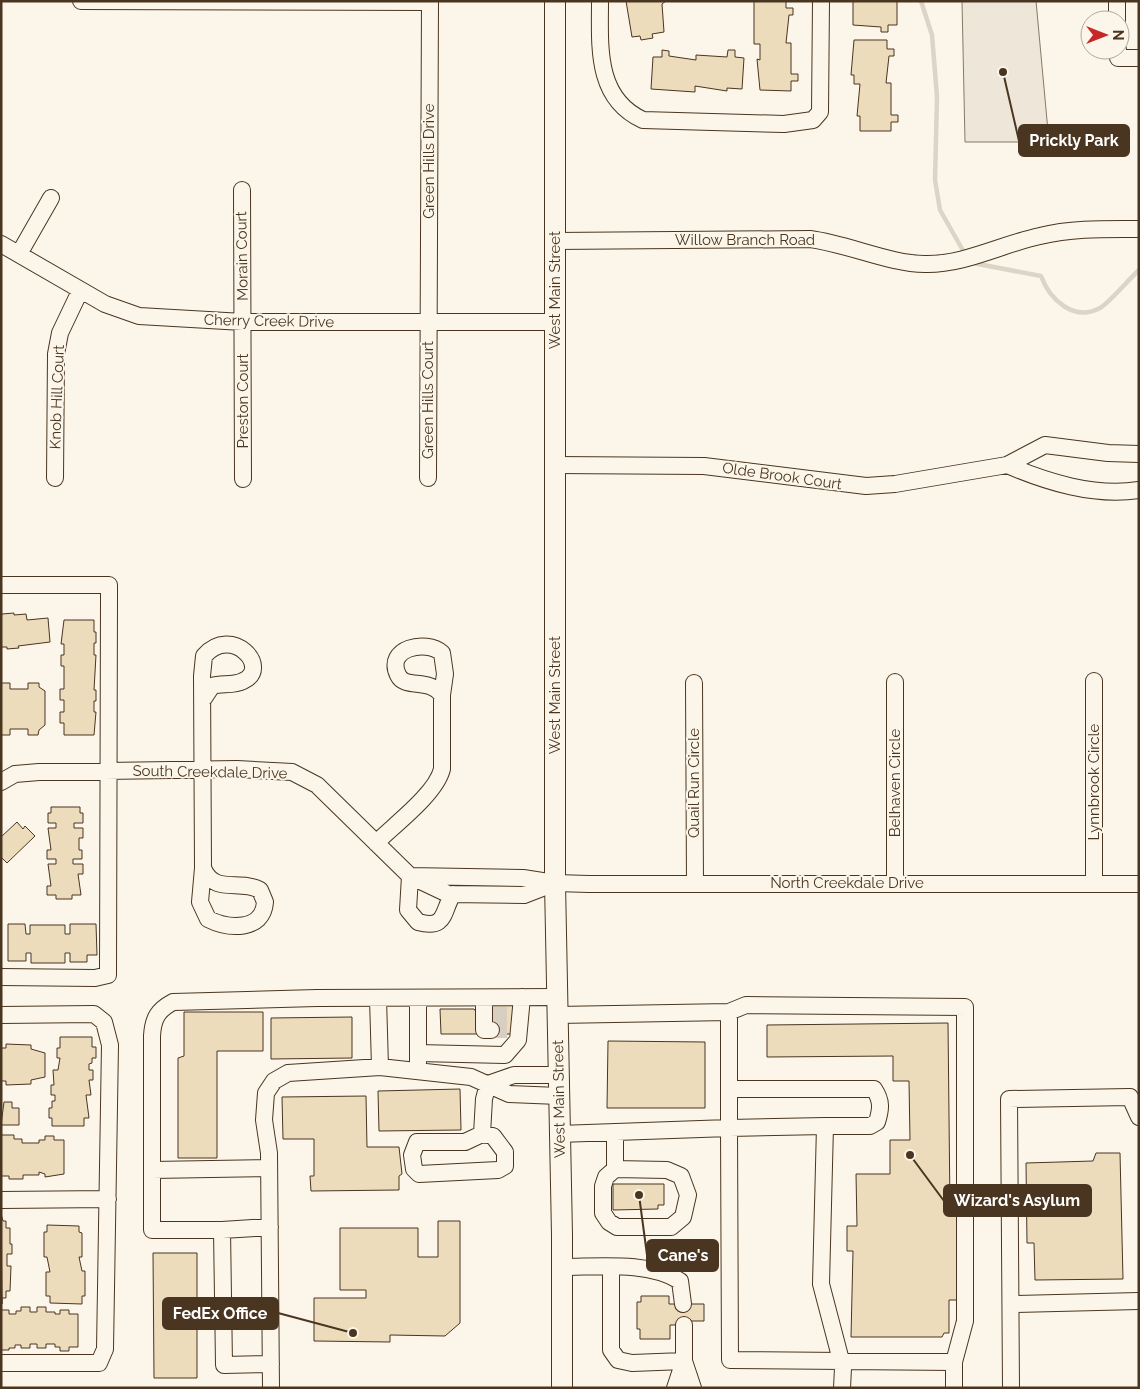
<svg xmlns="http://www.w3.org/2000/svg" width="1140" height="1389" font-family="Raleway,sans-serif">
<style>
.green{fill:#ede6d9;stroke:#887966}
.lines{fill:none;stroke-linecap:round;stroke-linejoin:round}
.stream{stroke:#dcd4c6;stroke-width:4.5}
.building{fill:#ecdcbc;stroke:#4a3520}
.minor-tunnel{stroke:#d8cfc1;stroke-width:16;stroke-dasharray:16 8;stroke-linecap:butt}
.minor-casing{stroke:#4a3520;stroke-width:18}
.major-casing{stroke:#4a3520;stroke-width:22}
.minor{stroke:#fbf6e9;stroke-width:16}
.major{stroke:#fbf6e9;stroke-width:20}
.labels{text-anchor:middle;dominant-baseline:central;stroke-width:4;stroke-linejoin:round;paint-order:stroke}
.street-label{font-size:15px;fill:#4a3520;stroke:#fbf6e9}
.leader{fill:none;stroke:#4a3520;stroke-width:2}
.callout-dot{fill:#4a3520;stroke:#fbf6e9;stroke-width:2}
.callout{fill:#4a3520;stroke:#4a3520;stroke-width:2}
.callout-label{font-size:16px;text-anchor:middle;font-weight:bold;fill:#fff}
</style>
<rect width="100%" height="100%" fill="#fbf6e9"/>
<path class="green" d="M962 1H1036L1049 142H965Z"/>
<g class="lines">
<path class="stream" d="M921 1 932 35 937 97 935 180 940 210 965 254
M973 263 1041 276C1050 300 1074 322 1100 308 1110 302 1128 280 1139 270"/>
</g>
<path class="building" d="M626 1H666L662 4 664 32 652 34 653 38 641 40 640 36 632 37Z
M754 1H786V8H793V15H789L786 43H791V74H798V81H791V91L760 90 757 59 760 60V44H754Z
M853 1H897V25H888V32H881V27L853 25Z
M854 40H887V49H894V56H889L886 83H891V115H898V122H891V131H860V116H857L860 84H854V75H851Z
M662 50 669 51V56L696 60V55L727 57 728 50H735V57L744 58 742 89 727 88V91L695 86V92L651 89 653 57H662Z
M14 613V615L26 614 27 620 48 618 50 642 18 646 19 648 7 649V647H1V617L2 614Z
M64 620H94V632H96V643H94V655H96L94 690H96V701H94V712H96L94 735H64V723H60V712H64V700H60V689H64V666H61V655H64V644H61Z
M1 683H10V689H28V683H39V687L45 691V725L39 730 38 735H28V729H10V735H1Z
M51 807H80V813H83V823H74V828H83V838H79V850H82V859H73V864H83V874H78L81 895H72V899H56V895H47V886H51L48 864H56V859H47V850H51L48 828H56V823H48V813H51Z
M17 822 23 829 25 826 35 836 7 863 1 857V837Z
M8 924H25L26 934H30V925H65V934H70V924H96L97 955H87V962H70V953H65V963H31V953H26V961H8Z
M516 1002V1034H491V1003Z
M440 1009H474L477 1013 478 1034H441Z
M184 1012H263V1051H217V1158H178V1058L184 1056Z
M352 1017V1058L271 1059V1018Z
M948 1023 950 1209H957L958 1300H949V1333H944L942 1337H851L853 1251H847V1226H857L856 1174H890V1140H910L909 1081H893V1056L767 1057V1025Z
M60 1037H92V1047H96V1058H92V1063L89 1064V1070H93V1080H89L91 1095H86L89 1118H84V1126H52V1118H49V1108H52V1101H55V1095H51V1085H54L53 1070H58L60 1058H57V1048H60Z
M608 1041 705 1042V1108H607Z
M6 1044 31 1045V1049L45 1053V1077L31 1080V1084L6 1085V1081H1V1048H6Z
M460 1089 461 1130 379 1131 378 1091Z
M366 1096 367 1147H399L402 1174 399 1176V1190L311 1191 310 1176H314V1139H283L282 1097Z
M4 1102H12V1108H19V1125H1Z
M1 1135H14V1139H22V1143H39V1140H45V1136H54V1140H64V1174L45 1177V1174L39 1172V1175H23V1179H9V1176H1Z
M1096 1153H1120L1123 1279 1035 1280 1034 1243H1027L1026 1163 1093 1161Z
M613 1184H664V1205H658V1209L613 1210Z
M1 1214 3 1221H6V1228H10V1244H12V1254H7V1266H11L10 1291H6V1298H2V1304Z
M438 1221H460V1323L445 1336 390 1335V1342L314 1341V1298H366V1290H340V1228H418V1257H438Z
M47 1225 79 1226V1232L82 1233V1257H79L82 1271H85V1296H82V1304L50 1303V1296H46V1272H50L47 1257H44V1232H47Z
M153 1253H197V1378H154Z
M641 1296H669V1304H704V1321H691V1325H670V1339H640V1329H637V1302H641Z
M21 1307H30V1312H37V1307H46V1312H55V1314H60V1310H69V1314H78V1347H69V1351H60V1347H55V1344H46V1348H37V1344H30V1348H21V1345H15V1348H9V1350H1V1310H9V1314H16V1311H21Z"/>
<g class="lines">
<path class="minor-tunnel" d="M491 1015H516
M491 1030H516"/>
<defs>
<path id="minor" d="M81 1 430 2
M600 1C600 46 595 98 643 120L784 124 813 120 820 112 821 1
M1117 1V20
M1118 50V58H1139
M242 190 243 479
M555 241 810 239C848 244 890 264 925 264 964 265 1002 244 1040 236 1072 228 1106 229 1139 229
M1 244 105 304 139 316 243 322H555
M19 254 51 198
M555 465 704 466 866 486 895 484 1007 465 1045 445 1108 453 1139 454
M1007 465C1047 482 1094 497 1139 490
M55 478 56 354 60 333 80 291
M428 478 430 1
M1 585H109V599L108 975 95 978 1 977
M895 682V883
M694 683 695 883
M1 782 15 774 39 772 237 769 292 772 317 785 410 876 448 894 524 895 555 883
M376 843C394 825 436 794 442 769V695L445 674 442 653C426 639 385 648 398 675 405 690 429 677 442 695
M203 868C214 895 239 879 260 890L265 902C263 932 228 929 208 919L200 902 203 868 202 676 204 656C232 624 272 668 243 681 233 686 222 683 212 686L204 698
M410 876 523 878 555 883 589 884H1139
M410 876 408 910 418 922C447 930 442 911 453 894
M1094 883V681
M378 998 380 1067
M418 998V1063
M484 998V1030H491
M729 1012 746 1005 965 1007V1321L954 1362
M1 1015 94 1014 104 1022 110 1045 105 1349 99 1363H1
M557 1015 729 1012V1128L825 1126 821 1284 843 1368 842 1388
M418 1053 505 1055 518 1040 522 997
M488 1084 514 1075H558
M729 1089H874C882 1101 881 1109 877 1122L870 1126H825
M482 1134 493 1136 505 1152V1166L498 1170 419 1174 414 1169 412 1155 417 1142H465Z
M482 1134 484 1099 488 1084
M559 1134 729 1128 730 1360 954 1362V1388
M615 1169 606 1177 603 1186V1213L609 1222 617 1227H671L683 1217 688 1195 681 1176 667 1170 615 1169V1132
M152 1170 269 1168
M1 1200 108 1199
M222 1230 270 1227
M562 1267C599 1267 648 1261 680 1281L683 1304
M611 1267V1350L618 1360 632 1363 684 1361V1325
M1011 1304 1139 1301
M271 1364 224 1365 222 1230H152V1036C153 1018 158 1010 173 1002L317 998 557 997
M271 1388 269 1153 264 1120 266 1093 274 1081 288 1073 380 1067 471 1077 509 1094 559 1096
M675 1388 684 1361 693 1388
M1011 1388 1009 1099 1130 1097 1139 1117"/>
<path id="major" d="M555 1V883L562 1235V1388"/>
</defs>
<use href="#minor" class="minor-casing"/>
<use href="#major" class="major-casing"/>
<use href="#minor" class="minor"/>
<use href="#major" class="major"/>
</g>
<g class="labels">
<g class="street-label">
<text transform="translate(429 161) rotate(-90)">Green Hills Drive</text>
<text x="745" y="240">Willow Branch Road</text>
<text transform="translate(242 256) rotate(-91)">Morain Court</text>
<text transform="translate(555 290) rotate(-90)">West Main Street</text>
<text transform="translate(269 321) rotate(1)">Cherry Creek Drive</text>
<text transform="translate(57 397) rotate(-88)">Knob Hill Court</text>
<text transform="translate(428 400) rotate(-90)">Green Hills Court</text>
<text transform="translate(243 401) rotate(-90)">Preston Court</text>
<text transform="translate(782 476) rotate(8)">Olde Brook Court</text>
<text transform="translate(555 695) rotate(-90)">West Main Street</text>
<text transform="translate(210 772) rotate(1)">South Creekdale Drive</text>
<text transform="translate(1094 782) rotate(-90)">Lynnbrook Circle</text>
<text transform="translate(694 783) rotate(-90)">Quail Run Circle</text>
<text transform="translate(895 783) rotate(-90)">Belhaven Circle</text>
<text x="847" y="883">North Creekdale Drive</text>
<text transform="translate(559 1099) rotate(-91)">West Main Street</text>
</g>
</g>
<path class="leader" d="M1003 72L1019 141M910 1155L944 1201M639 1195L647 1255M353 1333L278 1313"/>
<g class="callout-dot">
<circle cx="1003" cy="72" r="5"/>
<circle cx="910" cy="1155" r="5"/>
<circle cx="639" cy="1195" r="5"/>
<circle cx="353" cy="1333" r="5"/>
</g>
<g class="callout">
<rect x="1019" y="125" width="110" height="31" rx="5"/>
<rect x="944" y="1185" width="147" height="31" rx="5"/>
<rect x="647" y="1240" width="71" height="31" rx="5"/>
<rect x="163" y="1298" width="115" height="31" rx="5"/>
</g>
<g class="callout-label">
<text x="1074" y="146">Prickly Park</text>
<text x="1017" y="1206">Wizard's Asylum</text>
<text x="683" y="1261">Cane's</text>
<text x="220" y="1319">FedEx Office</text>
</g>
<rect width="1140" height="1389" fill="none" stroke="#4a3520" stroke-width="5"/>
<g transform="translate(1105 35) rotate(90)"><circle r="24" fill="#fbf6e9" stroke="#b4a999"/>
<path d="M0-4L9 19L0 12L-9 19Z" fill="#c62828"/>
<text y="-8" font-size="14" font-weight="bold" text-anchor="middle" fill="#4a3520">N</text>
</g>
</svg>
